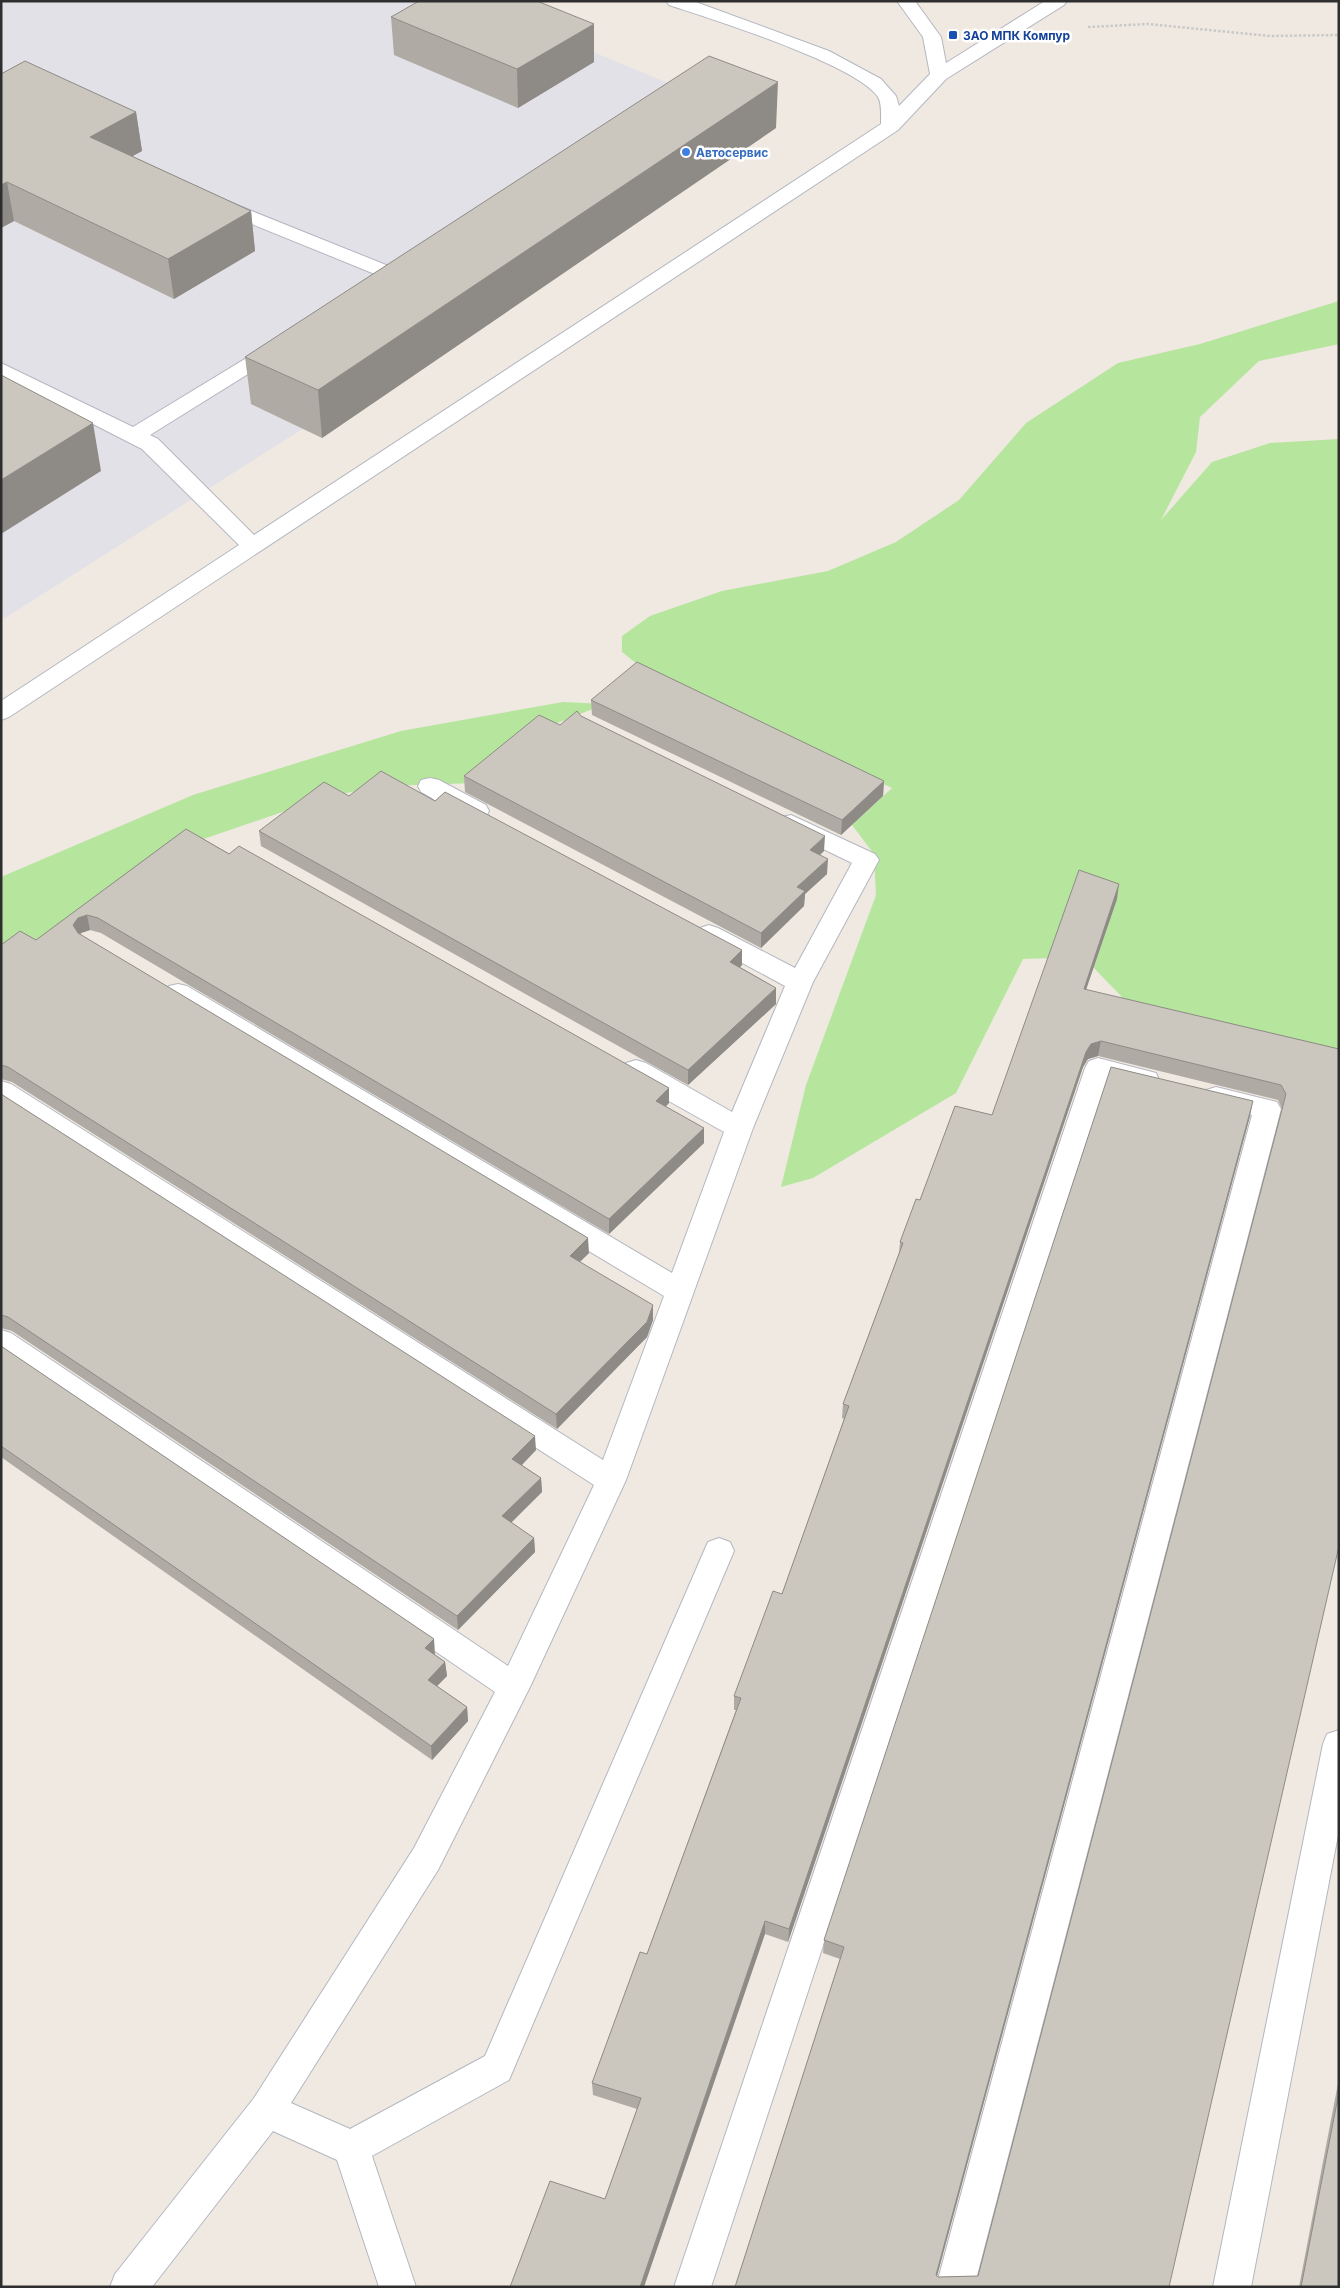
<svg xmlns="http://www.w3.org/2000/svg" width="1340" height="2288" font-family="Inter,sans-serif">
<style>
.industrial{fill:#e3e1e8}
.green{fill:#b6e59e}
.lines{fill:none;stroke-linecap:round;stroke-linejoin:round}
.minor-casing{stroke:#b4b7c1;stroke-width:2}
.path{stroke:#c9c9c9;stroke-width:2.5;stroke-dasharray:2.5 2;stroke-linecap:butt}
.minor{fill:#fff;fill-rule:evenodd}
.wall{fill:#afaba4}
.shaded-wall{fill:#8e8b86}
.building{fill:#cbc7bf;stroke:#8e8b86}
.transit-dot{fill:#1a4fb4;stroke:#fff;stroke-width:2}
.shop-dot{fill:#3f7fe0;stroke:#fff;stroke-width:2}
.labels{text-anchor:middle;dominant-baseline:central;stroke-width:5;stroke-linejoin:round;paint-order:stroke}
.far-transit-label{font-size:12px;font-weight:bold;fill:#164399;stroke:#fff;text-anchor:start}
.far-shop-label{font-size:12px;font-weight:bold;fill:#366cbe;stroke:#fff;text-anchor:start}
</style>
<rect width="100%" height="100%" fill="#efe9e1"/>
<path class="industrial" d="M1 1H471L776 128 5 618 1 615Z"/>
<path class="green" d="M1339 301V344L1259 361 1200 417 1196 452 1161 520 1212 462 1270 443 1339 439V1065L1143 1019 1094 968 1051 958 1023 959 956 1093 813 1178 781 1187 806 1085 876 895 874 854 852 825 892 788 646 671 622 652V636L650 616 722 591 828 571 896 542 959 500 1026 423 1118 363 1200 344Z
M563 702 605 704 540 730 476 783 383 786 326 797 189 844 102 909 23 946 1 963V877L193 795 401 731Z"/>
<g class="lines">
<defs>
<path id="minor" d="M666 1H693L829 51 881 79 896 96 899 106 930 74 923 37 897 1H915L941 37 946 63 1045 1H1067L1064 5 946 79 898 130 9 717 1 720V701L239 545 142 449 1 377V363L133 427 271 343 278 341 285 343 288 347 285 351 150 435 158 439 254 535 881 124C881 116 882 104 878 97 856 64 711 19 669 5Z
M217 197 401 271 404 275 401 279 394 281 387 279 210 207 207 203 210 199Z
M430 778 439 780 486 805 489 811 486 817C465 823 439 801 421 792L418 786 421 780Z
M791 815 875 854 879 860 813 982 753 1128 626 1480 530 1687 438 1870 291 2103 350 2129 485 2056 704 1551 708 1542 719 1538 730 1542 734 1551 509 2080 372 2156 416 2287H379L337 2160 273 2131 152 2287H110L115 2274 254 2098 414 1848 495 1692 1 1356V1330L11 1333 508 1666 594 1485 1 1104V1081L11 1084 603 1460 664 1296 169 1000 165 993 169 986 178 984 187 986 672 1273 724 1132 626 1077 623 1070 626 1063 636 1060 646 1063 732 1112 785 986 700 940 696 934 700 928 709 925 718 928 795 968 852 863 782 829 779 823 782 817Z
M1098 1058 1156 1073 1159 1080 1156 1087 1146 1090 1107 1080 711 2287H674L1085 1068 1089 1061Z
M1216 1087 1277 1102 1281 1109 974 2287H936L1252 1115 1206 1104 1202 1097 1206 1090Z
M1339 1730V1830L1251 2287H1213L1323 1744 1327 1734Z"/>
</defs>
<use href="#minor" class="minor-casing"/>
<path class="path" d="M1088 27 1148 24 1270 36 1339 35"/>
<use href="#minor" class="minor"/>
</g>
<path class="wall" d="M391 17 594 62 518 108 394 55Z
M1 74 136 112 142 151 132 156 251 211 255 251 174 299 14 221 1 228Z
M776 128 322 438 251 404 245 357Z
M591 700 884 781 883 796 841 835 592 715Z
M581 716 824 851 820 855 827 874 805 894 804 906 761 948 465 792 464 776 560 725Z
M349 796 435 801 742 950V965L740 967 776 988V1004L688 1085 261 846 259 831Z
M186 829 669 1103 666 1106 704 1143 609 1234 101 933 90 930 81 933 80 935 589 1253 580 1262 653 1320 647 1337 557 1429 12 1082 1 1079V945L36 940Z
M1117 899 1086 990 1339 1049 1169 2287H735L840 1959 823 1953 824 1940 1250 1116 937 2276 938 2277 978 2276 1282 1109 1278 1100 1098 1056 1088 1059 1083 1067 788 1942 765 1934 605 2199 637 2109 593 2095 592 2083 647 1954 736 1710H734V1696L782 1594 844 1419 842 1418 843 1404 899 1253 900 1242 920 1200 992 1115Z
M1 1094 536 1450 522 1465 541 1478 542 1492 511 1522 534 1538 535 1552 458 1630 12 1331 1 1328Z
M1 1346 435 1654H434L445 1662 447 1676 437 1686 467 1707 468 1721 432 1760 1 1457Z
M1339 2078V2287H1299Z"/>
<path class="shaded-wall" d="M594 24V62L518 108 517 69Z
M778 82 776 128 322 438 318 390Z
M136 112 142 151 97 176 90 137Z
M7 182 14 221 1 228V185Z
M251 211 255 251 174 299 168 259Z
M93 423 101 471 1 534V480Z
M884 781 883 796 841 835 842 820Z
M825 836 824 851 809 865 810 850Z
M828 859 827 874 805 894 804 906 761 948V933L797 887Z
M1119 884 1117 899 1081 1004 1084 989Z
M87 915 90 930 81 933 76 940 73 925 78 918Z
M742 950V965L730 977V962Z
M776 988V1004L688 1085V1070Z
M1101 1041 1098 1056 1088 1059 1083 1067 788 1942 789 1929 1086 1052 1091 1044Z
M669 1088V1103L656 1116V1101Z
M1253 1101 1250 1116 934 2287 936 2275Z
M704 1128V1143L609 1234V1219Z
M588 1238 589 1253 570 1271V1256Z
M653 1305V1320L647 1337 557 1429 556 1414Z
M535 1436 536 1450 513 1474 512 1459Z
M541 1478 542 1492 503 1531 502 1516Z
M534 1538 535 1552 458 1630 457 1616Z
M434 1639 435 1654 427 1662 425 1648Z
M445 1662 447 1676 429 1694 428 1680Z
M467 1707 468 1721 432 1760 431 1746Z
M765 1921V1934L644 2287H640Z"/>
<path class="building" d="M419 1H537L594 24 517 69 391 17Z
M709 56 778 82 318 390 245 357Z
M25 61 136 112 90 137 251 211 168 259 7 182 1 185V74Z
M1 375 93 423 1 480Z
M637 662 884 781 842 820 591 700Z
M577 711 581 716 825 836 810 850 828 859 797 887 805 891 761 933 464 776 539 715 560 725Z
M381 771 435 801 445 792 742 950 730 962 776 988 688 1070 259 831 324 782 349 796Z
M186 829 229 854 239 846 669 1088 656 1101 704 1128 609 1219 98 918 87 915 78 918 73 925 78 933 588 1238 570 1256 653 1305 647 1322 556 1414 8 1067 1 1065V945L20 931 36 940Z
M1079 870 1119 884 1084 989 1339 1049V1546L1169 2287H735L844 1947 824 1940 1111 1067 1253 1101 936 2275 938 2277 978 2276 1286 1094 1281 1085 1101 1041 1091 1044 1086 1052 789 1929 765 1921 640 2287H510L550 2181 605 2199 641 2098 592 2083 640 1952 647 1954 741 1698 734 1696 773 1591 782 1594 849 1406 843 1404 903 1243 900 1242 916 1199 920 1200 955 1106 992 1115Z
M1 1094 535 1436 512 1459 541 1478 502 1516 534 1538 457 1616 8 1317 1 1315Z
M1 1346 434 1639 425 1648 445 1662 428 1680 467 1707 431 1746 1 1446Z
M1339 2092V2287H1301Z"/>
<rect class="transit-dot" x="948" y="30" width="10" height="10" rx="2.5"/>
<circle class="shop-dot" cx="686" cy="152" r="5"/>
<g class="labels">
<g class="far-transit-label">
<text x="963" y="35">ЗАО МПК Компур</text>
</g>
<g class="far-shop-label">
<text x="696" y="152">Автосервис</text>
</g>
</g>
<rect width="1340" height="2288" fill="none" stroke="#2e2e2e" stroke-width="5"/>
</svg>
